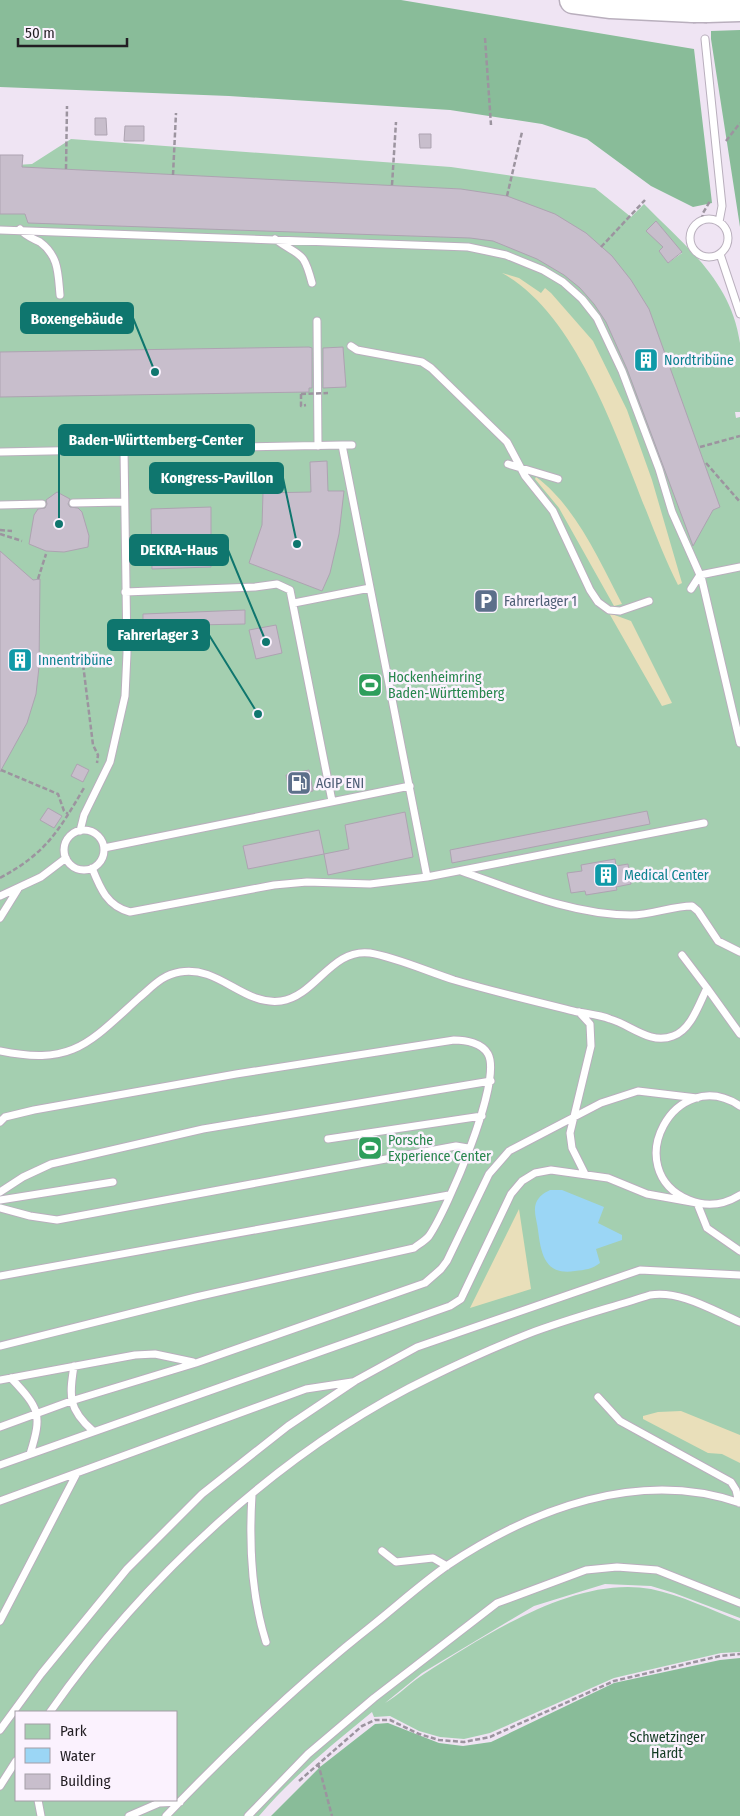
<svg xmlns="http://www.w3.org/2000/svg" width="740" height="1816" font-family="'Fira Sans Condensed',sans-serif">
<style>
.green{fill:#a4cfb0;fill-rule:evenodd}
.forest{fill:#89bc99}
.sand{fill:#e9dfba}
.water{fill:#9bd6f5}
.building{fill:#c8becc;stroke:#ada3b1}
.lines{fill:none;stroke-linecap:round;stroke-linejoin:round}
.service-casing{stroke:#b9afbd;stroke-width:9}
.motorway-casing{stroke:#b9afbd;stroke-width:29}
.path{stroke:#9c949f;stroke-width:2.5;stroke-dasharray:5 2.5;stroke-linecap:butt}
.service{stroke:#fff;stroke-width:7}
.motorway{stroke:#fff;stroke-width:26}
.motorway-bridge-casing{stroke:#b9afbd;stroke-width:29;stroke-linecap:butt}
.path-bridge{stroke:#9c949f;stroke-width:2.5;stroke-dasharray:5 2.5;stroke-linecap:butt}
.motorway-bridge{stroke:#fff;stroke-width:26}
.labels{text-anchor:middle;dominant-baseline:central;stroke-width:5;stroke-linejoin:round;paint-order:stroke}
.culture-label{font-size:14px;fill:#0d838f;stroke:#fbf2fe;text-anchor:start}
.service-label{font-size:14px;fill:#4e5e75;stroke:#fbf2fe;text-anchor:start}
.leisure-label{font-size:14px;fill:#27864d;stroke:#fbf2fe;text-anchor:start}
.park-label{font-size:14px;fill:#123a22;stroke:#fbf2fe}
.leader{fill:none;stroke:#0f766e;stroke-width:2}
.callout-dot{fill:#0f766e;stroke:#fbf2fe;stroke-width:2}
.callout{fill:#0f766e;stroke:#0f766e;stroke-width:2}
.callout-label{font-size:15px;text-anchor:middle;font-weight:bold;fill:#fff}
</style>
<rect width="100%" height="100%" fill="#efe4f3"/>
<path class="green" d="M71 139 451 167 595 188 631 217 644 204C685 246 731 280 740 343 740 365 740 389 740 412H735L736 418 740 417V1618L674 1593 651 1586 605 1584 534 1606 422 1673 385 1703C399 1695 411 1682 424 1674 486 1635 575 1575 651 1589 681 1595 711 1610 740 1621V1652L721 1653 614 1678 490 1733 464 1739 440 1737 419 1731 390 1716 374 1717 372 1712C333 1744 292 1777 259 1816H0V166L32 164ZM656 221 682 253 668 263 665 237 646 231ZM16 1712H176V1800H16Z"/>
<path class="forest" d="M0 0H401L694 49 712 203 693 207 651 186 587 139 542 124 450 110 229 96 0 87Z
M740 30V227L711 39V31Z
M740 1658V1816H271L320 1767 375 1724 388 1723 439 1743 463 1746 491 1742 614 1683 720 1660Z"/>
<path class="sand" d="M502 273 519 278 541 293 545 288 551 293 593 341 627 410 652 480 682 583 678 585C632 494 594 324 502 273Z
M536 477C575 505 600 562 622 604L614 606 559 508 535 479Z
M609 613 631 621 672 703 662 706Z
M519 1209 531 1289 470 1308Z
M681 1411 740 1435V1463L722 1454 708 1453 643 1419V1416L658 1412Z"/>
<path class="water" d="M550 1190H562L604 1207 598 1223 622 1235V1240L596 1249 600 1263C592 1269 585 1270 575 1271 545 1276 541 1254 538 1230 537 1221 533 1211 536 1203 539 1196 544 1193 550 1190Z"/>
<path class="building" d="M95 118H106L107 135H95Z
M125 126H144V141H124Z
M419 134H431V148H420Z
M0 155H23L22 167 461 189 507 196 555 214 586 233 612 256 631 280 649 309 720 507 713 510 693 546 627 369 606 322 594 304 580 288 564 275 537 259 493 241 470 238 28 223 25 214H0Z
M656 221 682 252 668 263 659 251 663 247 646 231Z
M309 347 312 348V388H309V392L0 397V352Z
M343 347 346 387 323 388V348Z
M327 461 328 491H344L339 534 330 573 322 591 249 563 262 525 263 493 311 492 310 462Z
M57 492 70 499 68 504 70 507 78 508 82 512 89 536 88 547 64 552 46 551 29 544 34 515 38 509 45 508 47 504 46 500Z
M211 507V567L152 569 151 509Z
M0 551 33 580 40 579 39 667 36 694 27 723 0 772Z
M245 610V624L143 626V614Z
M276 625 282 653 256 659 249 630Z
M77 764 89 770 83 782 71 776Z
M309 770 313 791 290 795 286 775Z
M48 808 62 816 54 828 40 820Z
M647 811 650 824 452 863 450 850Z
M405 812 413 857 328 875 324 854 349 849 345 825Z
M319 830 324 854 248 869 243 846Z
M615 859 616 866 628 864 631 884 616 887 617 890 586 895 585 891 571 893 567 873 582 871 581 865Z"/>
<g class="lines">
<defs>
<path id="service" d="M705 39 722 206 719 222
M690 238a19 19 0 1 1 38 0a19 19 0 1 1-38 0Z
M20 229C25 236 32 238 40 242 59 256 58 274 60 295
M0 230 468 247 506 255 543 270 563 282 582 299 597 318 622 371 659 469 672 512 700 575 740 567
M275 239C301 258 303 249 312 283
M720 254 740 314
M317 321 318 446
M351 346 357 350 422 362 431 368 507 442 525 476 553 511 590 590 598 602 609 610 620 611 649 601
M342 445H352
M0 452 342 445 427 877 704 823
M508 464 558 479
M73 503 124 502
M0 505 42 504
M701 576 740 743
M691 589 700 575
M125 592 255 587 277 584 290 590 332 801
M294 603 370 588
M64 850a20 20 0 1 1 40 0a20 20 0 1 1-40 0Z
M80 831 84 815 110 762 125 696 127 653 124 449
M104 848 410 786
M92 868C100 888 107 906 130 912L274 885 307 882 370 884 427 877
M461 871C515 890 573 915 631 915 652 915 672 906 692 906L698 911 718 941 740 952
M0 896 41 877 66 858
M0 918 18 889
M707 988 740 1034
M579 1012 590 1024 591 1046 570 1133 572 1148 585 1174
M0 1051C73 1066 89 1043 140 997 153 986 162 975 180 972 219 965 243 1006 281 1001 316 996 331 948 370 953 395 957 429 972 454 980 495 992 537 1002 578 1012 589 1014 600 1015 610 1019 631 1025 650 1045 673 1036 691 1030 699 1004 707 988L682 955
M740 1106C675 1063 618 1170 689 1200 706 1207 724 1205 740 1195
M0 1122 5 1117 34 1110 236 1074 454 1040C466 1040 482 1043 488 1054 503 1081 447 1210 429 1236 425 1241 419 1244 414 1248L196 1297 0 1346
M328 1139 482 1116
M0 1192 23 1177 51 1164 203 1129 491 1081
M0 1200 113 1182
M0 1208 30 1216 57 1220 456 1146 468 1148
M0 1276 449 1195
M74 1366C69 1396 68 1409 93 1431
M11 1378C39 1408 43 1413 30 1454
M0 1380 135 1355 155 1354 193 1362
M598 1397 620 1421 731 1482 736 1490 739 1503
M0 1427 71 1401 196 1363 425 1283 441 1269 447 1261 489 1174 509 1151 601 1103 638 1091 697 1098
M0 1465 450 1306 461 1299 511 1194 522 1181 535 1173 551 1170 608 1178 647 1194 697 1203 707 1228 740 1251
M252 1495C249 1544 251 1595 266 1642
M0 1501 306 1389 352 1382
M382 1551 396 1562 433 1558 447 1566
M0 1621 77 1473
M50 1712C144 1578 283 1448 431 1377 462 1362 495 1347 528 1334 567 1319 610 1308 650 1295 680 1290 712 1310 740 1322
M0 1730 41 1674 127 1569 202 1494 288 1426 355 1381 417 1347 640 1270 740 1275
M0 1786 16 1761
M38 1800 41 1816
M129 1816 159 1803 180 1802
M166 1816C231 1748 300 1682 374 1624 399 1604 422 1583 448 1565 532 1509 640 1468 740 1503
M248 1816 308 1754 374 1698 497 1603 586 1570 617 1567 657 1570 740 1603"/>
<path id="motorway" d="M573 0 611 5 693 9
M707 9 740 8"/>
</defs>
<use href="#service" class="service-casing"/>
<use href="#motorway" class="motorway-casing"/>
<path class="path" d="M485 38 491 125
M726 141 740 123
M66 169 67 106
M173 175 176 113
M392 185 396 122
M507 196 522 132
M702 220 703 213 710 201
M601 247 645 200
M301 394V406L306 405
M700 447 740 436
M706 463 740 502
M0 530 12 531
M0 534 22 541
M38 579 46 554
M39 662 82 656 93 745 98 755 97 763
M1 770 58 794 64 811 68 814
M0 878C46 853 58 832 84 788
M318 1763 332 1816
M299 1781 362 1726 375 1720H390L419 1734 439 1740 464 1742 490 1737 614 1681 720 1656 740 1654"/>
<use href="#service" class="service"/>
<use href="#motorway" class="motorway"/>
<defs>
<path id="motorway-bridge" d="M693 9H707"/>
</defs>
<use href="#motorway-bridge" class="motorway-bridge-casing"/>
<path class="path-bridge" d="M301 394 328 393"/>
<use href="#motorway-bridge" class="motorway-bridge"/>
</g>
<defs>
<symbol id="building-square" viewBox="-11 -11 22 22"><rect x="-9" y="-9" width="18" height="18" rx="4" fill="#0f9aa8" stroke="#fbf2fe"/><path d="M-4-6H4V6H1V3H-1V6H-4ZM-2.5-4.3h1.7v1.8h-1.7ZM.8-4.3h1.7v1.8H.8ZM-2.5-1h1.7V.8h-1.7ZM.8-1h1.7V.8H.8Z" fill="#fff"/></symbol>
<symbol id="parking-square" viewBox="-11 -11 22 22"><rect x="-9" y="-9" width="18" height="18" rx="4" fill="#5c6f8a" stroke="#fbf2fe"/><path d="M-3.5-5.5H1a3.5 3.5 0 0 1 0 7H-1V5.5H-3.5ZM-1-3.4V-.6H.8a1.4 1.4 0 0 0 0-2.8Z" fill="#fff"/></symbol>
<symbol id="stadium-square" viewBox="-11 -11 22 22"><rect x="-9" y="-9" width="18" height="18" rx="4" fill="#2e9e5b" stroke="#fbf2fe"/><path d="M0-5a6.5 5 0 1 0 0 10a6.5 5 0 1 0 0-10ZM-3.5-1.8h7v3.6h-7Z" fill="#fff"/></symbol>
<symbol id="fuel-square" viewBox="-11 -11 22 22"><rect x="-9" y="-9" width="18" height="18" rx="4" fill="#5c6f8a" stroke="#fbf2fe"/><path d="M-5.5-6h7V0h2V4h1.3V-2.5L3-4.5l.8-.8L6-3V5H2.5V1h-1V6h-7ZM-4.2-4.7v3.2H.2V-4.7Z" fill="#fff"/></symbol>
</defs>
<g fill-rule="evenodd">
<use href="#building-square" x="632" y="346" width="28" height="28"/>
<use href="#parking-square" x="472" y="587" width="28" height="28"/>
<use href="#building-square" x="6" y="646" width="28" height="28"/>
<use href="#stadium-square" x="356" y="671" width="28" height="28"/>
<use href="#fuel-square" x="285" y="769" width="28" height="28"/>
<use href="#building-square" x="592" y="861" width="28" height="28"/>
<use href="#stadium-square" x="356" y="1134" width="28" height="28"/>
</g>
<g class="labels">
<g class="culture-label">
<text x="664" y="360">Nordtribüne</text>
<text x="38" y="660">Innentribüne</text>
<text x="624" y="875">Medical Center</text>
</g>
<g class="service-label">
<text x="504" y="601">Fahrerlager 1</text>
<text x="316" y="783">AGIP ENI</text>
</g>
<g class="leisure-label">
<text x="388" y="677">Hockenheimring<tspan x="388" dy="16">Baden-Württemberg</tspan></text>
<text x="388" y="1140">Porsche<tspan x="388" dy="16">Experience Center</tspan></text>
</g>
<g class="park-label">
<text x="667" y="1737">Schwetzinger<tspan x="667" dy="16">Hardt</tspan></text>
</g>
</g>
<path class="leader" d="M155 372L133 318M59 524L59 440M297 544L283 478M266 642L228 550M258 714L209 635"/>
<g class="callout-dot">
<circle cx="155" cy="372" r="5"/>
<circle cx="59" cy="524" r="5"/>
<circle cx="297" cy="544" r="5"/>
<circle cx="266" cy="642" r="5"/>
<circle cx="258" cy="714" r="5"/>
</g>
<g class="callout">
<rect x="21" y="303" width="112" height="30" rx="5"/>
<rect x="59" y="425" width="195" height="30" rx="5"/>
<rect x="150" y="463" width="133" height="30" rx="5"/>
<rect x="130" y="535" width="98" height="30" rx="5"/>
<rect x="108" y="620" width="101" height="30" rx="5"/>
</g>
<g class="callout-label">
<text x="77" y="324">Boxengebäude</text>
<text x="156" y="445">Baden-Württemberg-Center</text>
<text x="217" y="483">Kongress-Pavillon</text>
<text x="179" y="555">DEKRA-Haus</text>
<text x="158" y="640">Fahrerlager 3</text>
</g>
<rect x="15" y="1711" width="162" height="90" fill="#fbf2fe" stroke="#a49da6"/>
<rect x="25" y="1724" width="25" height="15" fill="#a4cfb0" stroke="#a49da6"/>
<text x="60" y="1736" font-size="15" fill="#221e23">Park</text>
<rect x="25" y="1748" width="25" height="15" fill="#9bd6f5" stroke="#a49da6"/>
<text x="60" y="1761" font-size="15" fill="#221e23">Water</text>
<rect x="25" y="1774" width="25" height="15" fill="#c8becc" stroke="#a49da6"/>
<text x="60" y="1786" font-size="15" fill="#221e23">Building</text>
<path d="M18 38v8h109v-8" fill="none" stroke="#221e23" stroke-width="2.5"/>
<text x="25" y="38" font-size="15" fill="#221e23" stroke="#fbf2fe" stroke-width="4" paint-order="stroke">50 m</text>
</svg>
